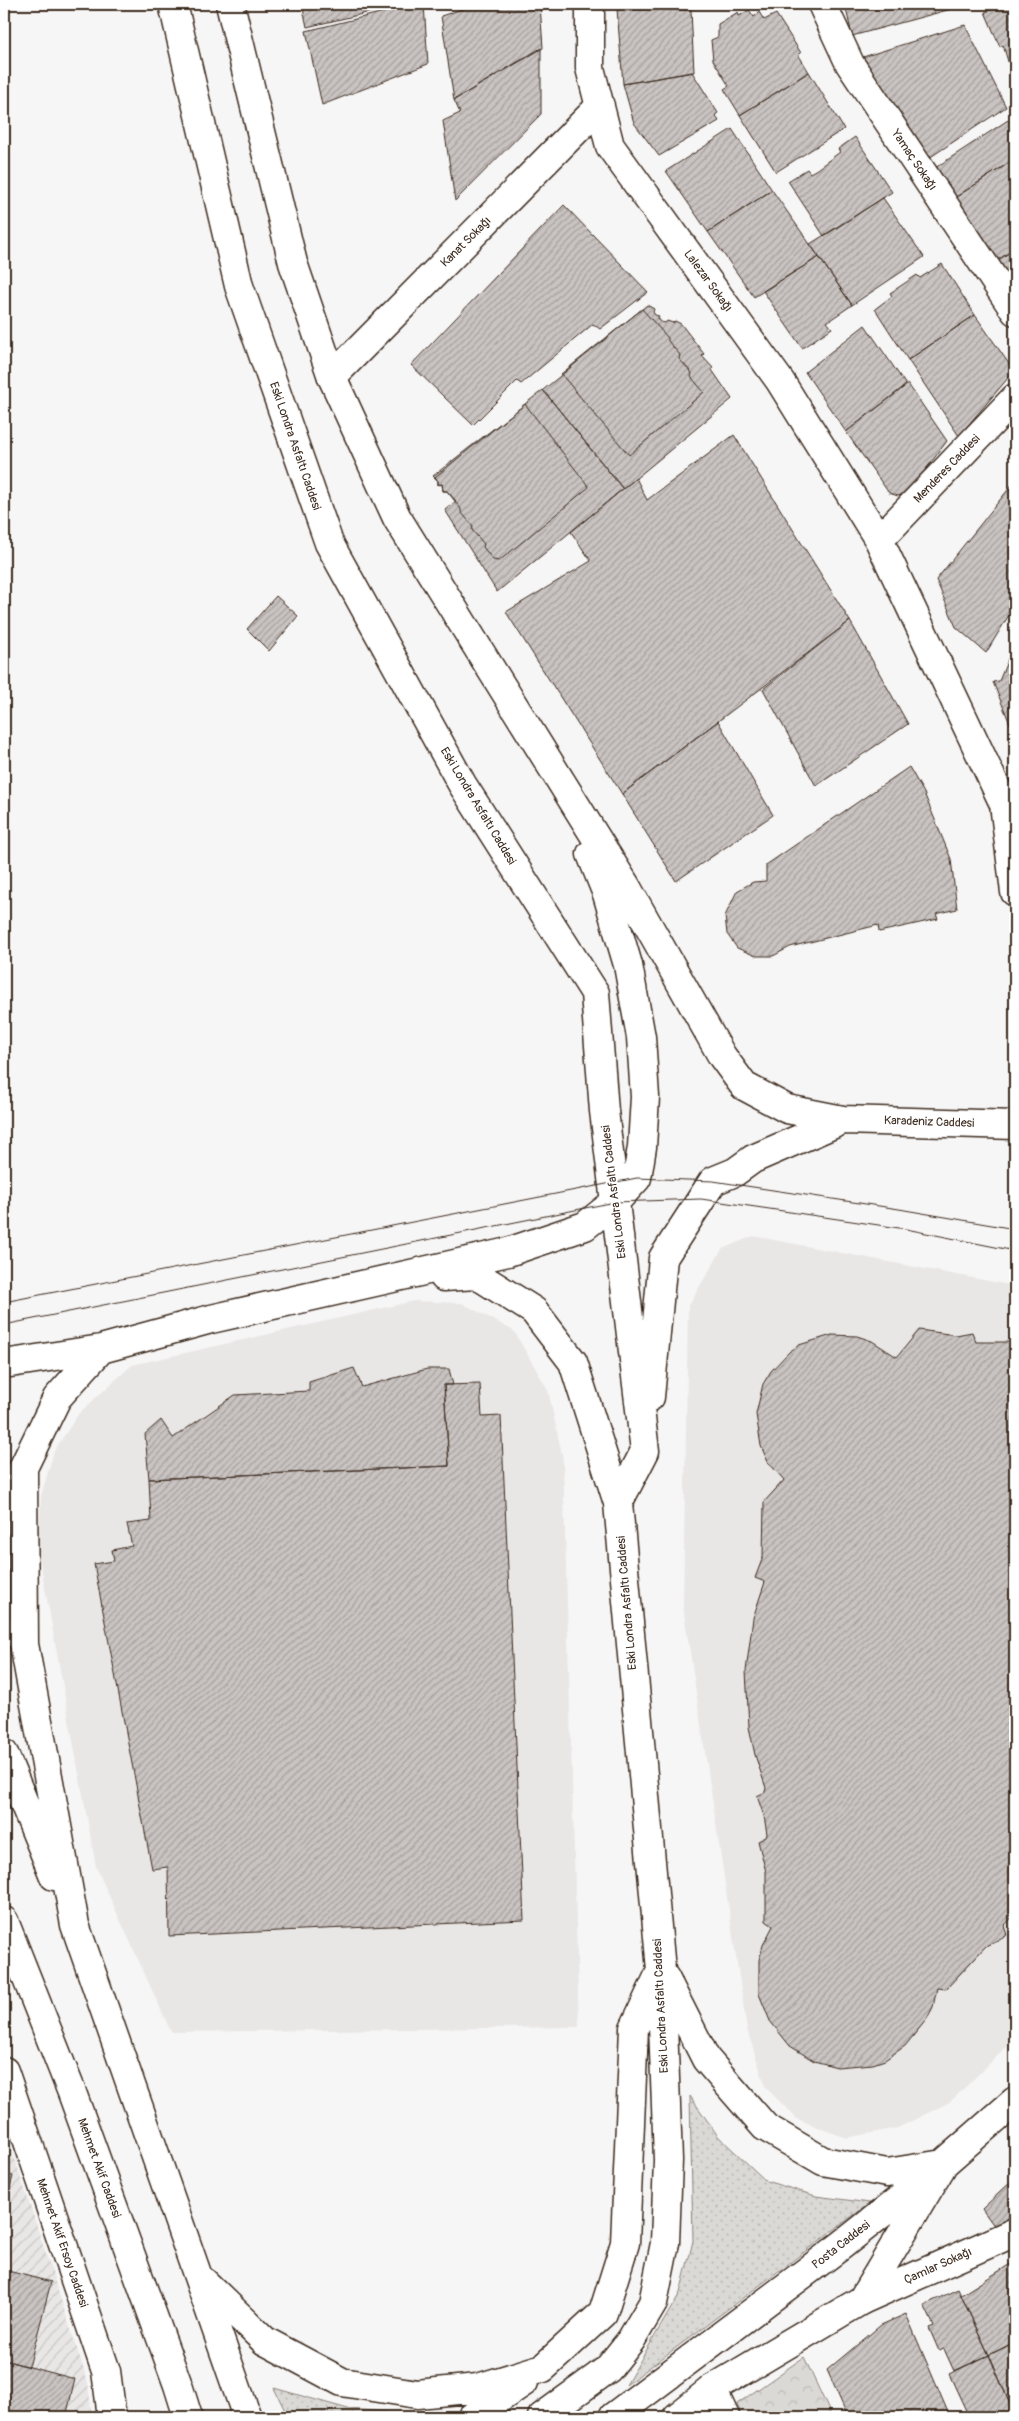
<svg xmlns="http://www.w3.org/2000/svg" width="1019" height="2421" font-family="Pangolin,sans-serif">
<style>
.built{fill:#e9e7e6}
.industrial{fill:url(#industrial-furrows)}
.grass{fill:url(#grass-dots);stroke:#8b827a}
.park{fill:url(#park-crowns);stroke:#8b827a}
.building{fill:url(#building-hatch);stroke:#3b2a1e}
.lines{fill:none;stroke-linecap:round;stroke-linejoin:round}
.lane-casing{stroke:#3b2a1e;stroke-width:25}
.street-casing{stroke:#3b2a1e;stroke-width:31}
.primary-casing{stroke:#3b2a1e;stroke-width:31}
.lane{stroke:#fff;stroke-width:21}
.street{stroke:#fff;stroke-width:28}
.primary{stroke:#fff;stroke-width:28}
.tram{stroke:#3b2a1e;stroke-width:1}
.labels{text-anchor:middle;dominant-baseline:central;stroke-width:4;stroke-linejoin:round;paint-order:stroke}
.street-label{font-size:12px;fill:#3b2a1e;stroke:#fff}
</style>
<defs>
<pattern id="industrial-furrows" width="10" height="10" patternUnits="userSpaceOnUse" patternTransform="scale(1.25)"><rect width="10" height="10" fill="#e9e7e6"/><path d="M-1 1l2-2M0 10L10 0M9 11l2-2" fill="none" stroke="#c9c6c5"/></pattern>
<pattern id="grass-dots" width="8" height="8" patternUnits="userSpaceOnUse" patternTransform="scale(1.25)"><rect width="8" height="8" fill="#dbd9d6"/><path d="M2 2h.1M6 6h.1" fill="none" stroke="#bdbab7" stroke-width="1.8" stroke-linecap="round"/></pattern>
<pattern id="park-crowns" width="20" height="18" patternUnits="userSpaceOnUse" patternTransform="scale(1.25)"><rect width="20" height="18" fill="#dbd9d6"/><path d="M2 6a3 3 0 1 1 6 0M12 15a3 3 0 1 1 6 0" fill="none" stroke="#bdbab7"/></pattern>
<pattern id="building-hatch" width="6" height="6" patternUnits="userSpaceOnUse" patternTransform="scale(1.25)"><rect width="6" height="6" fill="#c9c3c1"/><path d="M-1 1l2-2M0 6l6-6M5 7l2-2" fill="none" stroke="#a49f9c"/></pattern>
</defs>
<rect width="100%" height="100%" fill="#f7f6f6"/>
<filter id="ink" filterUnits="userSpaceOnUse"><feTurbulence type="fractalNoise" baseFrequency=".02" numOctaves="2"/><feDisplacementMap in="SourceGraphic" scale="10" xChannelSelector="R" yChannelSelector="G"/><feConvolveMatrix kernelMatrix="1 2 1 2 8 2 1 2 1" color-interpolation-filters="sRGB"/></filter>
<g filter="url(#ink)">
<path class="built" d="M753 1236 1015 1286V2039L950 2102 898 2128 846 2138 797 2119 766 2088 747 2030 683 1606 688 1306 722 1249Z
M414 1301 462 1303 514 1331 548 1390 563 1459 579 2027 171 2032 96 1867 38 1550 41 1496 54 1451 79 1413 132 1365Z"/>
<path class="industrial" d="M4 2126 88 2382 92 2417H4Z"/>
<path class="grass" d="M690 2096 718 2136 766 2181 816 2196 870 2203 626 2385 680 2293 693 2241Z
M274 2388 348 2409 428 2415 425 2417H288Z"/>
<path class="park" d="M804 2357 832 2417H742L737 2404Z"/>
<path class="building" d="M302 4H405L307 27Z
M417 4H424L428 64 322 105 306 31Z
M477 4H540L543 48 454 100 441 16Z
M845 4H954L955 8 852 36Z
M1010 4H1015L1014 81 1003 45 1000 47 985 12Z
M617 9 691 10 694 72 623 84Z
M749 10 754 17 759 12 764 20 776 14 801 53 798 54 809 72 740 115 724 89 729 86 713 60 711 40 718 37V24L738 12 739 16Z
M965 25 1006 107 929 158 863 57Z
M541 48V114L455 201 443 121 460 113 454 100Z
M692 72 718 113 715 115 719 121 659 156 634 123 623 84Z
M809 72 844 129 776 172 740 115Z
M1008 120 1015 132V159L956 197 935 168Z
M732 129 772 190 708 232 666 171Z
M855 137 892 192 824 236 788 181 807 169 810 173 817 169 840 152 838 149Z
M1015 159V249L996 261 956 197Z
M772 190 819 257 754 297 708 232Z
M883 198 924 257 852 305 810 244Z
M564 205 648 292 600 329 593 324 521 384 517 381 473 425 411 365Z
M1015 249V290L996 261Z
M819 257 852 305 827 322 832 328 802 348 763 291Z
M942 264 975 315 908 360 875 309 892 296 890 293 917 275 920 278Z
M647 305 654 309 653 312 655 315 659 316 658 318 661 322 665 323 667 321 673 323 675 321 681 324 704 354 702 356 713 368 712 370 732 399 623 489 543 390Z
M642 309 668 338V341L680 355 679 359 692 373 691 377 704 392 629 455 561 374Z
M975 315 1014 371 959 436 908 360Z
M865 325 906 385 846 432 805 372Z
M908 384 947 441 908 493 898 496 889 493 846 432Z
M543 390 623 489 497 592 445 510 456 501 447 491H443L442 484 438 485V481L433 476Z
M525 404 589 487 499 561 493 560 483 547 484 544 472 530 473 526 461 512V509L447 491H443L442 484 438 485V481L435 477Z
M734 435 850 621 622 794 506 612 591 561 571 532 636 478 647 500Z
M1015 481V605L986 653 956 627 936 580Z
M276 596 298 616 269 651 247 629Z
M850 621 908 724 816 786 763 689Z
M1013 647 1015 648V736L993 682 999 681Z
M718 721 773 815 676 881 622 794Z
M909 767 924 793 951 859 957 909 936 914 938 919 879 932 878 925 790 947 773 956H756L737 948 727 934 725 916 737 891 753 882 766 881V865Z
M919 1330 956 1335 972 1332 976 1342H1015V1914L1004 1926 1007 1935 986 1946 946 1989 937 1988 933 2007 927 2019 905 2046 885 2060 873 2064 837 2067 814 2061 790 2046 770 2021 759 1994V1960L763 1945 773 1926 766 1921V1872L758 1841 766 1837 767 1834 764 1816 757 1796 765 1792 766 1788 755 1755 749 1727 746 1671 753 1618 765 1582 755 1578 763 1557 764 1502 784 1480 768 1462 761 1446 756 1414 763 1384 771 1371 789 1352 799 1345 832 1335 857 1336 872 1341 897 1357Z
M354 1368 362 1387 427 1369H449L453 1385H444L449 1466 149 1479 145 1434 161 1420 173 1438 235 1395 309 1391V1382Z
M480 1384 482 1417 501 1416 524 1920 169 1936 168 1867 152 1869 94 1564 114 1561 112 1550 132 1546 127 1524 151 1521 149 1479 449 1466 444 1385Z
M4 2174 13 2176 4 2212Z
M1015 2178V2217L995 2227 982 2209Z
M1012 2263 1015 2271V2342L989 2355 961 2295Z
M4 2270 51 2282 29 2367 4 2360Z
M958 2289 989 2355 954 2371 944 2349 939 2351 929 2328 934 2326 924 2305Z
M906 2314 950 2417H848L827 2370 881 2325Z
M1015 2342V2416L989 2355Z
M989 2355 1015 2416V2417H969L949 2374Z
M4 2360 75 2379 66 2417H4Z"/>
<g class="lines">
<defs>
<path id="lane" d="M4 1627 24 1644"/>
<path id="street" d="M590 4V68L610 146 780 381 879 540 1004 804 1015 892
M822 4 850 64 1015 311
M332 377 600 106
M879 540 1015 398
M862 2300 1015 2232
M712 2389 725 2417"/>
<path id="primary" d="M173 4 239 286 329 543 462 784 595 993 604 1111 645 1451 618 1503 661 1970 668 2160 665 2243 653 2303 631 2340 608 2369 542 2417
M230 4 293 263 332 377 397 518 626 886 722 1056 744 1086 787 1109 843 1120 1015 1125
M444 1277 477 1275 534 1311 573 1362 618 1503
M101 1349 57 1398 23 1468 24 1644 75 1925 247 2417
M4 1364 101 1349 211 1319 508 1252 585 1226 615 1202 637 1178 642 1147 645 1097 641 1037 628 965 607 894 591 854
M650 1397 663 1258 713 1181 735 1172 753 1159 843 1120
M4 1754 54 1876
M4 1921 71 2090 178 2385 188 2417
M665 1978 706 2059 765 2127 823 2161 887 2173 943 2164
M4 2071 106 2371 112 2417
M204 2282 265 2341 342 2382 417 2394 478 2388 543 2368 603 2313 625 2243 634 2028 659 1975
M472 2417 524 2382
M613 2417 842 2245 930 2175
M677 2417 712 2389 862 2300 944 2163 1015 2101"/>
</defs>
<use href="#lane" class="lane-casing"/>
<use href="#street" class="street-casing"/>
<use href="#primary" class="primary-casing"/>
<use href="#lane" class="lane"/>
<use href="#street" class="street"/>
<use href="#primary" class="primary"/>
<path class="tram" d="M4 1302 637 1178 713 1181 899 1209 1015 1229
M4 1325 615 1202 701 1199 906 1229 1015 1251"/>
</g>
</g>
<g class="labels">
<g class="street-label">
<text transform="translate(914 160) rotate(56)">Yamaç Sokağı</text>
<text transform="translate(466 242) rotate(-45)">Kanat Sokağı</text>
<text transform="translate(708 281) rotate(54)">Lalezar Sokağı</text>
<text transform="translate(295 446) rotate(71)">Eski Londra Asfaltı Caddesi</text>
<text transform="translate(947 469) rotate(-46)">Menderes Caddesi</text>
<text transform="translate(478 806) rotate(59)">Eski Londra Asfaltı Caddesi</text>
<text transform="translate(929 1122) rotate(2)">Karadeniz Caddesi</text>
<text transform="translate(614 1192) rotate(-97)">Eski Londra Asfaltı Caddesi</text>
<text transform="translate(627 1603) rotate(-95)">Eski Londra Asfaltı Caddesi</text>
<text transform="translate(661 2006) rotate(-93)">Eski Londra Asfaltı Caddesi</text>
<text transform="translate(99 2168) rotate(70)">Mehmet Akif Caddesi</text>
<text transform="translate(62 2243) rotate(71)">Mehmet Akif Ersoy Caddesi</text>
<text transform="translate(841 2245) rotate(-38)">Posta Caddesi</text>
<text transform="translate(938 2266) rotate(-24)">Çamlar Sokağı</text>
</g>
</g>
<rect width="1019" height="2421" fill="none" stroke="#fff" stroke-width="20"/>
<rect x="10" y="10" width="999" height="2401" fill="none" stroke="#3b2a1e" stroke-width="2" filter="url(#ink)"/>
</svg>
